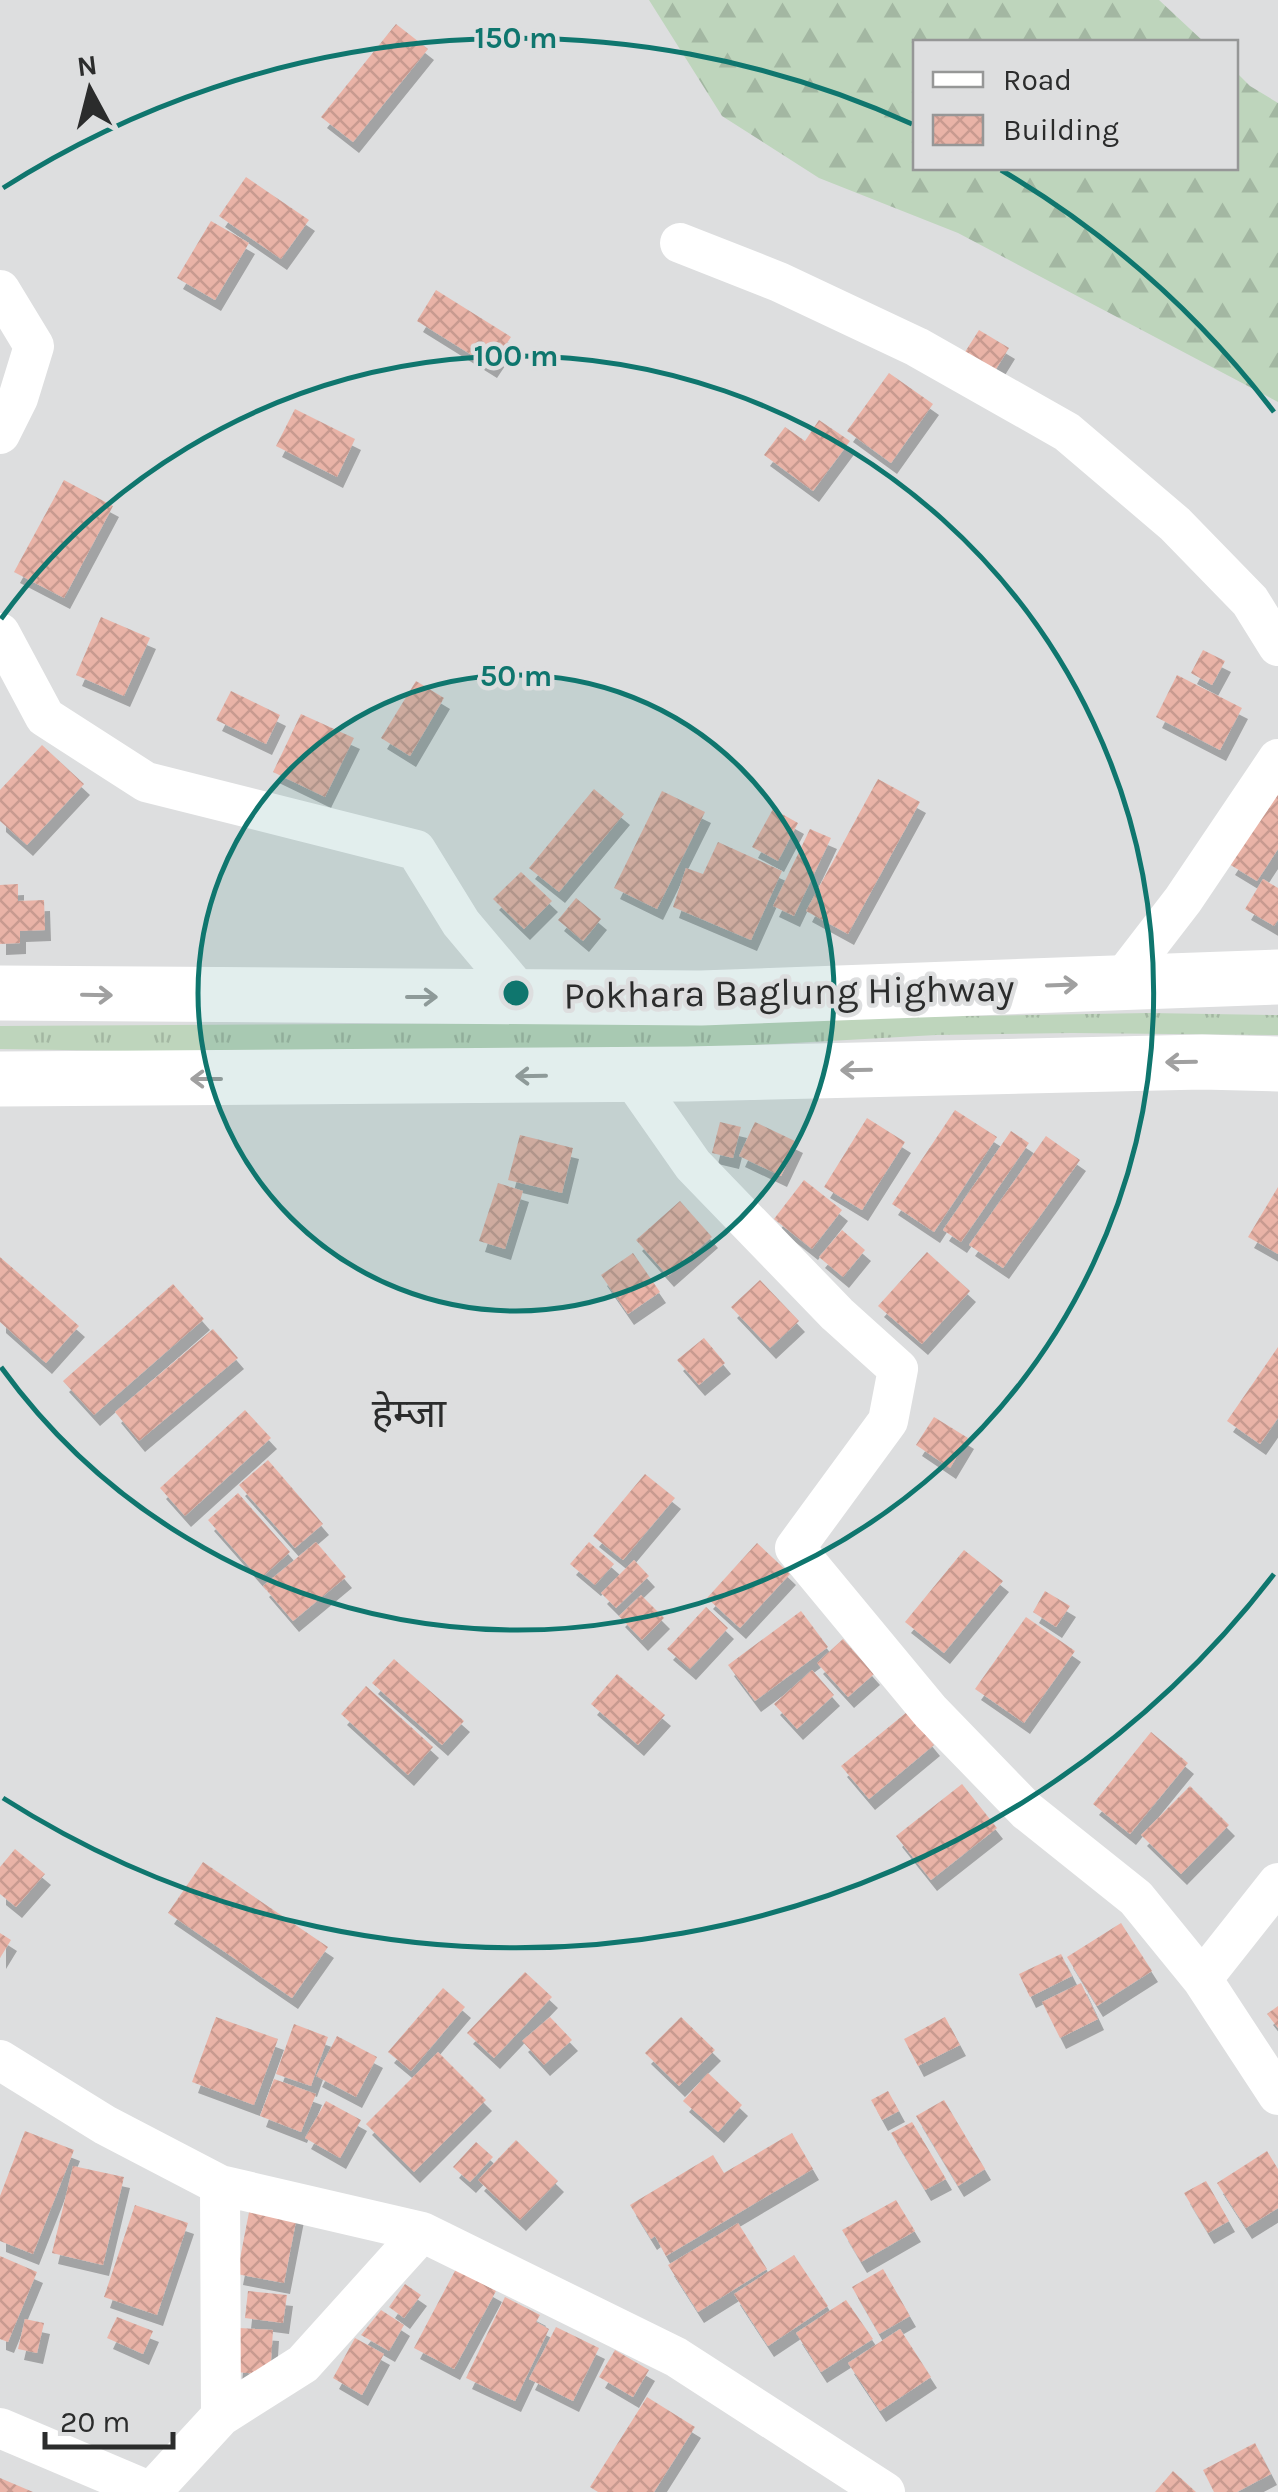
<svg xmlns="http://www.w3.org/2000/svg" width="1278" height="2492" font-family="Karla,'Noto Sans Devanagari',sans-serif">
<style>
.grass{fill:url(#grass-tufts)}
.forest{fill:url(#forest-firs)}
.building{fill:url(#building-cross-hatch);filter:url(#shadow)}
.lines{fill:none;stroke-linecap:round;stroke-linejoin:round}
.minor{stroke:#fff;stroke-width:40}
.trunk{stroke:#fff;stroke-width:55}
.oneway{stroke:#a0a0a0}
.ring{fill:none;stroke:#0f766e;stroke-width:5}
.labels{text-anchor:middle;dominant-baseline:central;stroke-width:9;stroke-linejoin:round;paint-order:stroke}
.street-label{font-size:38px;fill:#2b2c2c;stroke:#dddedf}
.neighbourhood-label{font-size:40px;fill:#2b2c2c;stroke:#dddedf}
.centre{fill:#0f766e;stroke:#dddedf;stroke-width:5}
.ring-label{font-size:30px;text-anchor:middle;font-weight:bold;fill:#0f766e;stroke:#dddedf;stroke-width:9;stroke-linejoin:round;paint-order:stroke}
</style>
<defs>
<pattern id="grass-tufts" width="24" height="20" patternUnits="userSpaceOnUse" patternTransform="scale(2.5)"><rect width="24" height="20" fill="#bed5bc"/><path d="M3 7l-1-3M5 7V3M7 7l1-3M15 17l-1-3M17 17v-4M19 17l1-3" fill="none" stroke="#a3b7a2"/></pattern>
<pattern id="forest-firs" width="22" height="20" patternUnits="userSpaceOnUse" patternTransform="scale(2.5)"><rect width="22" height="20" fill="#bed5bc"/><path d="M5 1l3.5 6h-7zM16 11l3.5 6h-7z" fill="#a3b7a2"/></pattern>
<pattern id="building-cross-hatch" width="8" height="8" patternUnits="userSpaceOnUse" patternTransform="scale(2.5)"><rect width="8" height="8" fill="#e9b3a7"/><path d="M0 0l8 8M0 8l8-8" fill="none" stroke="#c89a90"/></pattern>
<filter id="shadow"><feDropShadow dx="6" dy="11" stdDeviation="0" flood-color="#0004"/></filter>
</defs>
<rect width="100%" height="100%" fill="#dddedf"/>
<path class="grass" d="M1149 1013 1278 1015V1035L1072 1033 936 1035 703 1048 262 1053 0 1049V1026L533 1023Z"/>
<path class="forest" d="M649 0H1159L1204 42H916V168H1236V72L1250 86 1278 103V402L958 233 819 178 722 116Z"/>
<path class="building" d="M396 24 428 49 353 142 321 117Z
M246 177 309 220 281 259 219 216Z
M211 221 249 243 215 300 177 278Z
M436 290 511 337 491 367 417 321Z
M979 330 1009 348 988 382 958 363Z
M889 373 933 404 891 463 847 431Z
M295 409 355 439 337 477 276 446Z
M819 420 850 441 813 491 764 455 785 427 805 441Z
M64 480 113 506 64 598 14 572Z
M101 617 150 638 124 696 76 675Z
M1203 650 1225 661 1212 685 1191 673Z
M1177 675 1242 708 1220 750 1156 717Z
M416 681 444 698 410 756 381 738Z
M231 691 280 715 266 744 216 720Z
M301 714 354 738 325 797 273 772Z
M42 745 84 784 27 845 0 821V790Z
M878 779 920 802 848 934 806 911Z
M1278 788V849L1257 881 1229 864Z
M594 789 624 814 559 892 529 868Z
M662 791 705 812 657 909 614 888Z
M773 809 798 823 778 861 752 847Z
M810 829 831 838 794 916 773 906Z
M718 842 782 871 751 940 673 907 686 868 703 874Z
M521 872 552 901 524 929 493 899Z
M1263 879 1278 888V920L1274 926 1245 909Z
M18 884V901L44 900 45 930 20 931V943L0 944V885Z
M576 898 601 919 583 941 558 920Z
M955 1110 997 1137 934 1232 892 1204Z
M867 1118 905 1142 862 1210 824 1187Z
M720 1122 741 1127 733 1158 712 1153Z
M755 1122 797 1142 781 1176 739 1156Z
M1011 1131 1029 1143 961 1242 943 1230Z
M520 1135 573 1148 562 1193 508 1180Z
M1046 1136 1080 1160 1003 1268 969 1245Z
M804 1180 842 1210 812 1249 774 1219Z
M498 1183 523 1191 505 1249 479 1241Z
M1278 1187V1254L1248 1237Z
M680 1201 712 1237 668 1276 636 1240Z
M842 1230 865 1250 843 1277 819 1257Z
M927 1252 970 1291 922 1344 878 1306Z
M633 1253 660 1292 628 1314 601 1275Z
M0 1257 79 1326 46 1363 0 1322Z
M760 1280 799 1321 770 1348 731 1307Z
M173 1284 204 1319 94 1415 63 1381Z
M213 1329 238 1358 139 1441 115 1412Z
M704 1338 725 1363 699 1385 677 1360Z
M1278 1347V1418L1260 1444 1227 1421Z
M245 1410 271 1438 185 1516 160 1488Z
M934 1417 968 1438 950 1468 916 1445Z
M268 1460 323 1524 295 1548 239 1485Z
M645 1474 675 1498 623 1560 593 1536Z
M238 1493 290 1552 260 1579 208 1520Z
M316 1542 346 1577 293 1621 263 1586Z
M589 1542 614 1564 595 1585 570 1564Z
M757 1543 790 1574 740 1628 707 1598Z
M964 1550 1003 1581 944 1653 905 1622Z
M634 1560 649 1576 616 1608 601 1593Z
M1045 1591 1070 1606 1056 1627 1033 1612Z
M641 1595 664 1618 642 1640 619 1616Z
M706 1607 728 1628 690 1669 667 1649Z
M801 1611 828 1647 755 1701 728 1665Z
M1026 1617 1075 1651 1024 1723 975 1689Z
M843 1639 874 1674 848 1697 817 1663Z
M394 1659 464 1721 442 1745 372 1683Z
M812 1670 834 1695 797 1729 774 1704Z
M617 1674 665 1715 638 1745 591 1704Z
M366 1686 433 1747 408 1775 341 1714Z
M907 1712 934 1745 869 1799 841 1766Z
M1151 1732 1188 1763 1130 1834 1093 1804Z
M962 1784 997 1828 931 1880 896 1836Z
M1190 1786 1229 1825 1181 1874 1141 1835Z
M15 1849 45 1874 16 1907 0 1894V1867Z
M203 1862 328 1947 292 1998 168 1913Z
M1121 1923 1152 1971 1097 2006 1067 1957Z
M0 1933 11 1940 0 1958Z
M1061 1954 1072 1976 1030 1997 1019 1974Z
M525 1972 552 1997 494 2058 467 2033Z
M1081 1983 1098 2019 1060 2038 1042 2002Z
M443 1988 465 2007 411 2071 388 2052Z
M1278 2006V2028L1267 2014Z
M216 2017 278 2039 254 2105 192 2082Z
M550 2017 572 2040 544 2065 522 2041Z
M681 2017 715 2050 679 2086 645 2053Z
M945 2017 960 2045 918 2066 904 2039Z
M294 2024 328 2037 311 2086 276 2074Z
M337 2036 377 2057 356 2097 316 2076Z
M438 2052 486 2100 414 2172 366 2124Z
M708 2073 742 2105 718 2132 683 2101Z
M274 2079 316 2094 301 2132 260 2116Z
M888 2091 899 2111 882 2120 871 2100Z
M944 2100 985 2169 958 2186 916 2116Z
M326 2101 361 2120 340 2158 305 2138Z
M912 2122 946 2179 925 2190 891 2133Z
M25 2131 74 2150 33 2254 0 2241V2196Z
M792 2133 813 2169 666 2256 655 2236 651 2239 630 2205 713 2155 724 2173Z
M516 2140 558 2181 520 2220 478 2180Z
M476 2142 493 2157 470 2182 453 2167Z
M1267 2151 1278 2169V2208L1246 2228 1217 2183Z
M73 2166 124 2177 103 2265 52 2253Z
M1206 2181 1229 2221 1208 2233 1184 2193Z
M896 2200 915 2231 861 2262 842 2230Z
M251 2202 298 2211 284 2283 237 2274Z
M135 2205 188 2223 157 2315 104 2297Z
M738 2223 767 2269 698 2312 668 2265Z
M794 2255 828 2306 768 2346 734 2294Z
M0 2256 37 2272 8 2342 0 2339Z
M456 2269 496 2291 454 2369 414 2348Z
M883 2269 910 2316 879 2334 852 2287Z
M405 2284 421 2295 404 2318 389 2307Z
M248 2291 287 2295 283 2323 245 2318Z
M505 2297 540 2315 536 2322 549 2329 515 2401 466 2378Z
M846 2300 873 2339 821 2372 796 2333Z
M381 2310 404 2325 389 2351 361 2335Z
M117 2317 153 2331 143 2354 107 2338Z
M25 2319 44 2323 37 2353 18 2349Z
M556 2327 599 2348 573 2401 529 2379Z
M240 2328 273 2330 270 2375 236 2372Z
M900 2329 931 2377 880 2411 848 2363Z
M355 2338 384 2354 362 2395 333 2378Z
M615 2350 649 2370 633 2397 599 2377Z
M647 2397 695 2427 654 2492H598L590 2487Z
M1255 2443 1271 2474 1237 2492H1214L1203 2470Z
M1173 2471 1196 2492H1155Z
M0 2478 33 2492H0Z"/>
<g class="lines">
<path class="minor" d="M680 243 779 282 917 347 1067 432 1175 524 1250 601 1278 646
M0 290 34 346 18 398 0 434
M0 633 45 717 146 782 416 850 461 923 524 998
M1119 983 1183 900 1278 759
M630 1075 693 1165 837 1314 898 1369 888 1421 795 1548 930 1711 1027 1811 1136 1898 1202 1979 1278 2095
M1202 1979 1278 1883
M0 2060 105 2125 220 2185 422 2232 676 2357 885 2492
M221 2416 303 2364 422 2232
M0 2428 151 2492
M151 2492 221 2416 220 2185"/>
<path class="trunk" d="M0 993 701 998 1278 977
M0 1079 687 1074 1202 1062 1278 1064"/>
</g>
<defs><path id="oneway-shaft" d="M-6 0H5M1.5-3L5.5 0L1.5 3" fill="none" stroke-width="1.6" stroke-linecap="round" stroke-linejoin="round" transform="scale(2.5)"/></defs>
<g class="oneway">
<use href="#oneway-shaft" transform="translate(1062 985) rotate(-2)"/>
<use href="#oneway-shaft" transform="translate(97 995) rotate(1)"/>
<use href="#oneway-shaft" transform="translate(422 997)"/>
<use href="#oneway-shaft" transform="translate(1181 1062) rotate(179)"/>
<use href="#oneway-shaft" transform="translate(856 1070) rotate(179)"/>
<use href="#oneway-shaft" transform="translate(531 1076) rotate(179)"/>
<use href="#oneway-shaft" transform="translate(206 1079) rotate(-180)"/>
</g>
<circle cx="516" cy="993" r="318" fill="#0f766e" fill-opacity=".12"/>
<g class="ring">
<circle cx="516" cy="993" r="318"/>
<path d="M1 619A637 637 0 1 1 1 1367"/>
<path d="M1274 1574A955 955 0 0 1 3 1798M3 188A955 955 0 0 1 912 124M1001 170A955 955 0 0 1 1274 412"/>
</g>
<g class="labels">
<g class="street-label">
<text transform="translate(789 992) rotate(-1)">Pokhara Baglung Highway</text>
</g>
<g class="neighbourhood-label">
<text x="409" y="1413">हेम्जा</text>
</g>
</g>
<circle cx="516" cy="993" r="15" class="centre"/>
<g class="ring-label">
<text x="516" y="48">150 m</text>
<text x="516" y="366">100 m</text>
<text x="516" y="686">50 m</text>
</g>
<rect x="913" y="40" width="325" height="130" fill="#dddedf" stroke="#969797" stroke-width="2.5"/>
<rect x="933" y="72" width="50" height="15" fill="#ffffff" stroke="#969797" stroke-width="2.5"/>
<text x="1003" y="90" font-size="30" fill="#2b2c2c">Road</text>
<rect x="933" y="115" width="50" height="30" fill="url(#building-cross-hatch)" stroke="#969797" stroke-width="2.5"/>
<text x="1003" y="140" font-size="30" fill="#2b2c2c">Building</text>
<g transform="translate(90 90) rotate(353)" stroke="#dddedf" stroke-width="8" paint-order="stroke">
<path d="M0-8L18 38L0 25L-18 38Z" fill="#2b2c2c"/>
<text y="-15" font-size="28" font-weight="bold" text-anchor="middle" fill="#2b2c2c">N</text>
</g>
<path d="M45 2432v15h128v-15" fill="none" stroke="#2b2c2c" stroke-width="5"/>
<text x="60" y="2432" font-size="30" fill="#2b2c2c" stroke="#dddedf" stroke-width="8" paint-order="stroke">20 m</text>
</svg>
